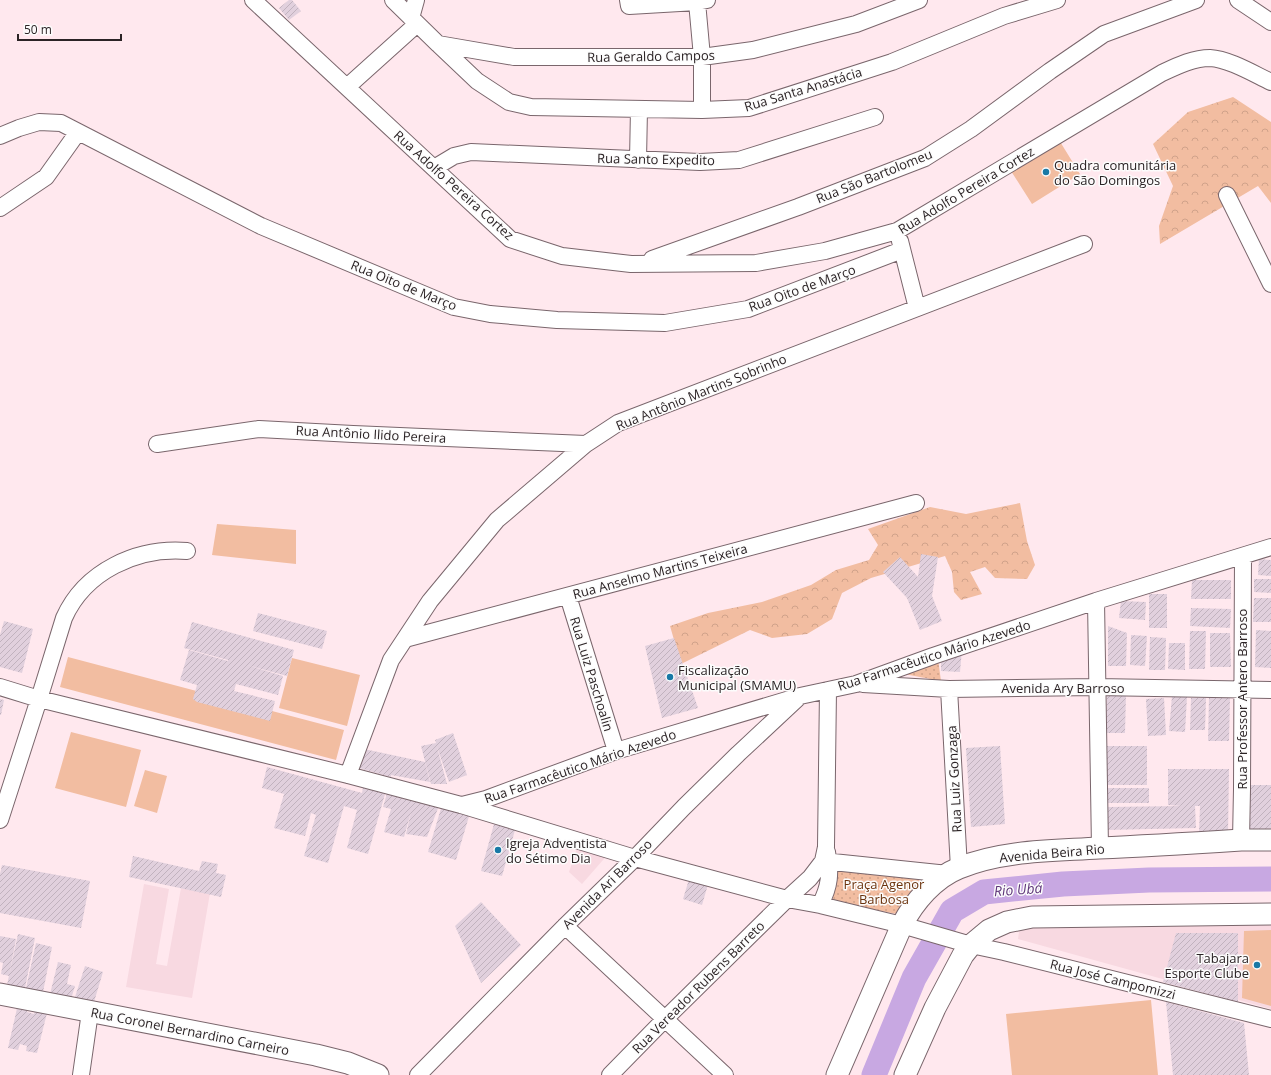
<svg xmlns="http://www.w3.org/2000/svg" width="1271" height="1075" font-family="'Open Sans',sans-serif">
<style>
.built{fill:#f8d9e1}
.grass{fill:#f2bda1}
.forest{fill:url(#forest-crowns)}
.park{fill:url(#park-dots)}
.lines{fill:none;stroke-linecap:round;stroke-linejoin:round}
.river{stroke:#c8a8e2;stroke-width:25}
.building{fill:url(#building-hatch)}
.minor-casing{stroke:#7a666c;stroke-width:18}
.major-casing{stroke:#7a666c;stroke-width:23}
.minor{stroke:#fff;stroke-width:16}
.major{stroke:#fff;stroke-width:21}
.poi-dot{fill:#1879a6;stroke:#fcfcfc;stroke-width:1.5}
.labels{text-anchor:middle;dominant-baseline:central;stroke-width:3;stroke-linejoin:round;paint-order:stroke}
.street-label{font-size:13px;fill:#2b2325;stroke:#fcfcfc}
.poi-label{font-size:13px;fill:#2b2325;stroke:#fcfcfc;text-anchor:start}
.park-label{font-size:13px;fill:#6c330d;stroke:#fcfcfc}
.water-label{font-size:14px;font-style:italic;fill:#5e3579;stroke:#fcfcfc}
</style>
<defs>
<pattern id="forest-crowns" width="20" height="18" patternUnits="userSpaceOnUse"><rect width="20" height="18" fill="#f2bda1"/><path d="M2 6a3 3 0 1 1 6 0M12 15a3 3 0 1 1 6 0" fill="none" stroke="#d0a28a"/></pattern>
<pattern id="park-dots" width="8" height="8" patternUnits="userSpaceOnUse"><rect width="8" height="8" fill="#f2bda1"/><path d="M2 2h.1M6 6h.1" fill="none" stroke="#d0a28a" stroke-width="1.8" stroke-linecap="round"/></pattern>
<pattern id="building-hatch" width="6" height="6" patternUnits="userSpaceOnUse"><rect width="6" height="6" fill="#e1d0dd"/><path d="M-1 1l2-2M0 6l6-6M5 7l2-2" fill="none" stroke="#c1b2be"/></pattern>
</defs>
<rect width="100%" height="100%" fill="#ffe8ee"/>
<path class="built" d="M579 842 610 852 582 884 569 872Z
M144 884 169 889 156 964 167 966 181 888 210 893 192 998 126 987Z
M1271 920V1009L1018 939 1020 925Z"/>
<path class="grass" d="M1059 140 1080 174 1032 204 1011 171Z
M217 524 296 530V564L212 555Z
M68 657 344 730 336 760 60 687Z
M292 658 360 675 347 726 279 708Z
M71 732 141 750 126 807 55 788Z
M145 770 167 776 157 813 134 806Z
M1271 930V1006L1242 998 1244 931Z
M1151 1000 1158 1075H1012L1006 1014Z"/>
<path class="forest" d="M1233 97 1271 122V203L1258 186 1160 244 1159 226 1173 186 1153 144 1188 112Z
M1020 503 1027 541 1035 565 1027 579 995 578 985 567 970 572 982 594 961 600 954 592 952 572 945 556 871 578 842 593 832 619 807 634 772 638 750 630 681 664 670 626 708 613 762 602 811 585 836 570 869 560 878 545 868 529 930 507 966 514Z"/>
<path class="park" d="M938 659 941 681 904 674Z
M834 867 923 875 897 914 833 902Z"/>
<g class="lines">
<path class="river" d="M874 1075 914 978 952 911 984 892 1063 884 1149 880 1271 879"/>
</g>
<path class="building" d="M289 0H292L301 11 289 20 279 8Z
M921 554 938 557 932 596 942 621 920 630 907 598 883 572 900 557 918 577Z
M1259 559 1271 560V576L1258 575Z
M1254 579H1271V593L1254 592Z
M1192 580H1231V599H1191Z
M1149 594H1167V628H1149Z
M1254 598H1271V622H1253Z
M1121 601 1146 602 1145 620 1119 618Z
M1191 608 1231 609 1230 628 1190 626Z
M258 613 327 631 322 649 253 631Z
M4 621 33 629 22 673 0 667V635Z
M192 622 294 650 287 676 247 665 283 676 278 695 236 684 234 691 275 701 270 721 197 702 193 699 197 685 180 680 189 650 228 661V660L184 648Z
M1108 626 1127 633 1126 666H1108Z
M1256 630 1271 631V668L1255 667Z
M1190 631H1206L1205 669H1189Z
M1210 633H1230L1231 667H1210Z
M1131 635 1147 636 1145 666 1130 665Z
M1150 637 1166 638 1165 670H1149Z
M674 638 698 708 662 718 645 646Z
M1169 643H1185V670L1168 669Z
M962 649 960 672 941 671V655Z
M1107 693 1126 694 1125 733H1106Z
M1172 696 1187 697 1185 732 1169 731Z
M1209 697H1230L1229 741H1208Z
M1164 698 1166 735 1148 736 1146 699Z
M1191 698H1206L1205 730H1190Z
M0 699 4 700 1 715H0Z
M453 733 467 775 449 782 437 747 447 784H431L421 746 436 743 435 740Z
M1000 746 1005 824 971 827 966 748Z
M1106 746H1147V785H1106Z
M364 749 425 762 430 782 391 775V777L359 768Z
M267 767 362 793 363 788 385 794 368 854 347 848 357 810 344 806 328 863 304 856 316 815 311 813 305 836 274 828 284 794 262 788Z
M1168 769H1229L1228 833 1199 832 1200 806H1195L1196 828 1107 830V807L1182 806 1168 805Z
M1249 785H1271V832L1248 831Z
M1106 788H1149V803H1106Z
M388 790 440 803 427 837 406 834 411 812 404 837 384 832 391 809 383 807Z
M442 805 470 813 456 860 428 852Z
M494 824 515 830 502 876 481 871Z
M133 856 199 871 202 861 218 864 216 873 226 875 221 897 129 877Z
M2 865 90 881 81 928 0 913V874Z
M690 876 709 881 702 905 683 899Z
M481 902 521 945 481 983 455 926Z
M1176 933H1238V1002L1163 982Z
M18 934 35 938 25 988 7 985Z
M0 936 16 939 9 976 1 974 3 963 0 962Z
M36 943 52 947 43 992 26 988Z
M58 962 71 965 67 984 75 986 71 999 50 994Z
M85 966 103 972 94 1002 75 997Z
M1166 1002 1244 1023 1249 1075H1173Z
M18 1004 28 1007 27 1012 34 1014 35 1010 47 1013 37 1053 26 1051 27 1046 20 1044 18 1050 8 1048Z"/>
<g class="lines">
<defs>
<path id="minor" d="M253 0 510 239 562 256 631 264 756 263 825 251 897 231 1162 73C1177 66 1193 58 1210 58 1229 59 1254 74 1271 82
M393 0 438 44 514 57H702L753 50 856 24 919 0
M628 0 629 6 697 2 707 0
M1238 0 1271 22
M697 2 702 57V110
M411 18 416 0
M438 44 477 81 509 102 531 107 702 110 749 108 892 62 1004 16 1057 0
M347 87 417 24
M0 136 19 128 39 122 61 123 261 226 454 307 490 314 557 320 665 323 748 309 902 250
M638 160 639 109
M434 168 454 156 471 152 700 162 739 160 875 117
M1227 195 1271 284
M0 208 46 177 78 132
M900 241 917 308
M652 259 798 207 925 158 971 129 1050 71 1104 34 1196 0
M157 444 259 429 353 434 586 444
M568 596 616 751
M1096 601 1100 848
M405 639 916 503
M863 684 949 689 1097 687 1271 690
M0 687 39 699 348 775 461 805 635 858 787 899 820 905 902 925 971 945 1004 952 1271 1019
M949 689 959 868
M348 775 391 660 430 601 497 520 586 444 618 423 1084 244
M462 805 486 799 616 751 800 696 856 684 933 656 1096 601 1271 547
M0 820 39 699 64 618C85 571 137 547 187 551
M1241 840 1242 789 1243 557
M823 861 948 874
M820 905C830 886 831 873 827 852
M565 926 725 1075
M81 1075 90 1012
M418 1075 565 926 635 858 684 807 738 754 797 699
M610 1075 665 1019 787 899 810 878 823 861 826 847 828 690"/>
<path id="major" d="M0 994 316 1055 348 1063 378 1075
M837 1075 902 925C914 902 934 878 959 868 1003 850 1053 851 1099 848 1146 846 1194 843 1241 840H1271
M905 1075 935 1008 963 955 971 945 989 930 1007 922 1032 917 1271 914"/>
</defs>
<use href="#minor" class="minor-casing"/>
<use href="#major" class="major-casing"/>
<use href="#minor" class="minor"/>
<use href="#major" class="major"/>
</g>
<g class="poi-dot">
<circle cx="1046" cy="172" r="4"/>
<circle cx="670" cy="677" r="4"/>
<circle cx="498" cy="850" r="4"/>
<circle cx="1257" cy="965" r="4"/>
</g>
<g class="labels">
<g class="street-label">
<text transform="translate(651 56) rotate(-1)">Rua Geraldo Campos</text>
<text transform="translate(803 89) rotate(-17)">Rua Santa Anastácia</text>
<text transform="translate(656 159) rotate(1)">Rua Santo Expedito</text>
<text transform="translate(874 176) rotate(-22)">Rua São Bartolomeu</text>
<text transform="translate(454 185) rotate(42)">Rua Adolfo Pereira Cortez</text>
<text transform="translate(966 190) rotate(-31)">Rua Adolfo Pereira Cortez</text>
<text transform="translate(404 285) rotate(22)">Rua Oito de Março</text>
<text transform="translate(802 288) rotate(-20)">Rua Oito de Março</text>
<text transform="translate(701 392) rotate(-22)">Rua Antônio Martins Sobrinho</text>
<text transform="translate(371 434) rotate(3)">Rua Antônio Ilido Pereira</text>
<text transform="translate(660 571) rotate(-15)">Rua Anselmo Martins Teixeira</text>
<text transform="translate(934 655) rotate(-18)">Rua Farmacêutico Mário Azevedo</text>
<text transform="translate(592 674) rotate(73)">Rua Luiz Paschoalin</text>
<text x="1063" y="688">Avenida Ary Barroso</text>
<text transform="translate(1242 699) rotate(-90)">Rua Professor Antero Barroso</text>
<text transform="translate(580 766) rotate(-19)">Rua Farmacêutico Mário Azevedo</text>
<text transform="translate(954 779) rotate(-93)">Rua Luiz Gonzaga</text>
<text transform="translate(1052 853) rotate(-5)">Avenida Beira Rio</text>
<text transform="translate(607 884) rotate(-45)">Avenida Ari Barroso</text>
<text transform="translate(1113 979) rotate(14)">Rua José Campomizzi</text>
<text transform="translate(698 987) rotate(-45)">Rua Vereador Rubens Barreto</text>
<text transform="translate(190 1031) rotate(11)">Rua Coronel Bernardino Carneiro</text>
</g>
<g class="poi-label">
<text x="1054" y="165">Quadra comunitária<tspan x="1054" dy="15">do São Domingos</tspan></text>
<text x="678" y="670">Fiscalização<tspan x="678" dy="15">Municipal (SMAMU)</tspan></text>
<text x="506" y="843">Igreja Adventista<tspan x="506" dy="15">do Sétimo Dia</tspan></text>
<text x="1249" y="958" text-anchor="end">Tabajara<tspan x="1249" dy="15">Esporte Clube</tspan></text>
</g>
<g class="park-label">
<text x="884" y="884">Praça Agenor<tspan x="884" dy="15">Barbosa</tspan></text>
</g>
<g class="water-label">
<text transform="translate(1018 889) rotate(-4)">Rio Ubá</text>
</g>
</g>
<path d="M18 34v6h103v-6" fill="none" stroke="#2b2325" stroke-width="2"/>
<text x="24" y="34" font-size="12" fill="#2b2325" stroke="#fcfcfc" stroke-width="3" paint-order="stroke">50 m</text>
</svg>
